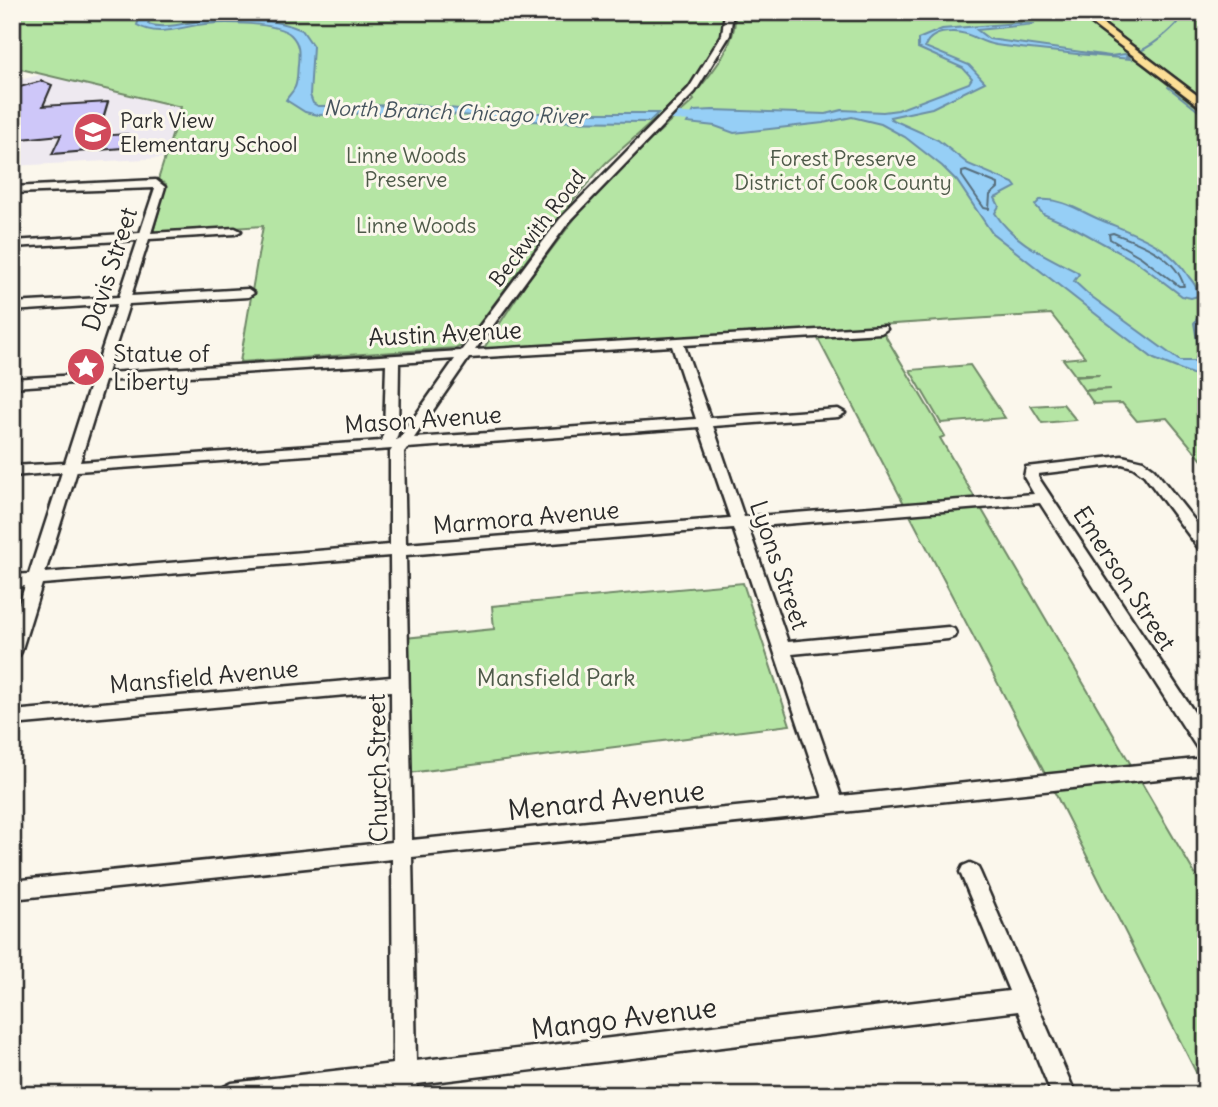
<svg xmlns="http://www.w3.org/2000/svg" width="1218" height="1107" font-family="Delius,sans-serif">
<style>
.built{fill:#eee9f0}
.green{fill:#b5e5a4;stroke:#708868;stroke-width:2}
.water{fill:#96cff6;stroke:#6b8da5;stroke-width:2}
.lines{fill:none;stroke-linecap:round;stroke-linejoin:round}
.shore{stroke:#566d7c;stroke-width:2}
.stream{stroke:#6b8da5;stroke-width:2}
.river{fill:#96cff6;fill-rule:evenodd}
.building{fill:#cec7f9;stroke:#2b2b2b;stroke-width:2}
.minor-casing{stroke:#2b2b2b;stroke-width:5}
.major-casing{stroke:#2b2b2b;stroke-width:5}
.minor{fill:#fbf7ec;fill-rule:evenodd}
.major{fill:#fcde96;fill-rule:evenodd}
.labels{text-anchor:middle;dominant-baseline:central;stroke-width:6;stroke-linejoin:round;paint-order:stroke}
.far-water-label{font-size:21px;font-style:italic;fill:#46545e;stroke:#fbf7ec}
.far-poi-label{font-size:21px;fill:#2b2b2b;stroke:#fbf7ec;text-anchor:start}
.far-park-label{font-size:21px;fill:#4e5a49;stroke:#fbf7ec}
.far-street-label{font-size:21px;fill:#2b2b2b;stroke:#fbf7ec}
.street-label{font-size:24px;fill:#2b2b2b;stroke:#fbf7ec}
.poi-label{font-size:24px;fill:#2b2b2b;stroke:#fbf7ec;text-anchor:start}
.park-label{font-size:24px;fill:#4e5a49;stroke:#fbf7ec}
.near-street-label{font-size:28px;fill:#2b2b2b;stroke:#fbf7ec}
</style>
<rect width="100%" height="100%" fill="#fbf7ec"/>
<filter id="ink" filterUnits="userSpaceOnUse"><feTurbulence type="fractalNoise" baseFrequency=".0143" numOctaves="2"/><feDisplacementMap in="SourceGraphic" scale="14" xChannelSelector="R" yChannelSelector="G"/><feConvolveMatrix kernelMatrix="1 2 1 2 8 2 1 2 1" color-interpolation-filters="sRGB"/></filter>
<g filter="url(#ink)">
<path class="built" d="M43 74 181 106 165 158 12 166V82Z"/>
<path class="green" d="M12 12H724C730 64 643 129 609 160 601 167 594 177 587 184 542 235 504 293 462 346L457 348 240 362 263 226 153 233 166 184 158 180 181 107 12 67Z
M735 12H1075L1206 114V465L1167 418 1137 421 1122 403 1094 404 1085 391 1111 389 1084 390 1075 377 1100 375H1075L1063 359 1085 357 1051 314 879 325 880 327 487 350 484 348 526 283 597 189 694 100 692 97C711 74 738 44 735 12Z
M1089 12H1206V100Z
M876 331 883 332 945 436 940 438 1206 893V1092L1055 793 816 335Z
M970 365 1005 418 941 423 910 370Z
M1063 404 1076 420 1042 423 1031 406Z
M743 583 790 725 408 773 405 638 494 629 492 606Z"/>
<path class="water" d="M157 12H174L150 19 148 24C165 30 190 22 208 19 234 16 278 19 302 30L313 46 310 95 313 103 318 106 420 105 497 113H658L649 122 522 121 440 113 398 112 385 116 377 113 318 115 305 112 286 100C289 95 293 92 295 87 298 80 297 72 298 65 299 53 300 44 291 35 278 22 223 22 205 24 182 26 159 38 137 25L139 19Z
M1018 23 1035 24 977 30 989 39 1110 56 1125 54 1131 59C1086 55 1041 51 996 45 978 42 969 31 951 32 940 32 928 36 925 47L969 65 985 82 932 108 890 117 891 119 938 140 968 164 1013 183 1016 187 995 198 999 206 995 213C1014 243 1047 256 1077 272L1079 274 1074 281 1088 294 1180 361H1195L1199 352 1194 323 1206 306V375L1192 374 1154 359 1102 319 992 233 957 181 942 166 905 137 881 124 852 117 823 123 734 133 715 126 687 123 694 111 713 110 826 114 842 110 883 112 898 110 969 83 972 78 963 68 918 48V39L942 29Z
M1040 200C1063 198 1081 212 1101 220 1136 235 1168 244 1189 277 1194 283 1197 287 1198 296L1191 298 1182 296 1137 262 1075 228 1043 214 1035 205Z"/>
<g class="lines">
<path class="shore" d="M966 171 998 184V188L990 195 989 209 984 208 962 176V172Z
M1113 233C1141 244 1175 255 1184 286H1179L1141 257 1110 239 1109 234Z"/>
<path class="stream" d="M244 20 259 15 296 12
M1126 57C1147 50 1162 39 1177 23L1176 12
M1168 87 1206 117"/>
<path class="river" d="M675 113 719 114 725 118 719 122 671 120V114Z"/>
</g>
<path class="building" d="M42 81 52 85 43 106 108 102 98 136 127 134 122 148 52 154 61 135 12 140V89Z"/>
<g class="lines">
<defs>
<path id="minor" d="M725 12H733L730 35 695 92 568 223 475 350 885 326 887 329 881 333 684 345 710 418 838 409 845 413 838 417 713 426 744 517 1034 494 1024 477 1026 467 1122 456 1143 461 1154 469 1206 535V551L1200 550 1144 475 1133 467 1122 464 1038 474V477L1206 730V753L1199 751 1040 503 748 527 788 642 948 627 954 629 956 633 954 637 948 639 792 654 841 796 1206 758V774L412 857 416 1061 1009 991 960 872 963 866 970 863 977 866 980 872 1076 1095H1052L1018 1011 417 1084V1095H393V1087L332 1095H220L224 1087 232 1083 393 1064 392 859 12 899V881L392 842 391 691 12 725V711L391 677 390 556 42 584 21 652 18 657 12 658V625L25 586 12 587V575L29 574 62 472 12 476V466L65 463 91 382 12 387V379L94 374 117 304 12 311V303L119 297 138 240 12 247V241L140 233 155 188 12 193V187L156 180 165 187 151 233 235 228 241 231 235 234 149 239 131 296 248 289 254 293 248 297 129 304 107 373 461 351 560 219 689 88 722 35ZM672 346 696 419 414 438 469 358ZM455 359 399 439 396 440 398 433 399 363ZM386 364 384 433 381 441 80 462 105 381ZM699 427 730 518 406 544 404 452 407 448ZM392 449 390 452V545L45 573 77 471ZM733 528 823 798 412 840 406 555Z"/>
<path id="major" d="M1076 12H1087L1206 102V111Z"/>
</defs>
<use href="#minor" class="minor-casing"/>
<use href="#major" class="major-casing"/>
<use href="#minor" class="minor"/>
<use href="#major" class="major"/>
</g>
</g>
<defs>
<symbol id="school-disc" viewBox="-11 -11 22 22"><circle r="9.5" fill="#d1495b" stroke="#fbf7ec"/><path d="M0-5L7-2L0 1L-7-2ZM-4 1L0 2.5L4 1V4Q0 6-4 4Z" fill="#fff"/></symbol>
<symbol id="sight-disc" viewBox="-11 -11 22 22"><circle r="9.5" fill="#d1495b" stroke="#fbf7ec"/><path d="M0-6L1.8-2.2L6-1.7L2.9 1.2L3.7 5.4L0 3.3L-3.7 5.4L-2.9 1.2L-6-1.7L-1.8-2.2Z" fill="#fff"/></symbol>
</defs>
<g fill-rule="evenodd">
<use href="#school-disc" x="71" y="110" width="44" height="44"/>
<use href="#sight-disc" x="64" y="345" width="44" height="44"/>
</g>
<g class="labels">
<g class="far-water-label">
<text transform="translate(455 112) rotate(2)">North Branch Chicago River</text>
</g>
<g class="far-poi-label">
<text x="120" y="120">Park View<tspan x="120" dy="24">Elementary School</tspan></text>
</g>
<g class="far-park-label">
<text x="406" y="155">Linne Woods<tspan x="406" dy="24">Preserve</tspan></text>
<text x="843" y="158">Forest Preserve<tspan x="843" dy="24">District of Cook County</tspan></text>
<text x="416" y="225">Linne Woods</text>
</g>
<g class="far-street-label">
<text transform="translate(537 228) rotate(-52)">Beckwith Road</text>
</g>
<g class="street-label">
<text transform="translate(109 269) rotate(-72)">Davis Street</text>
<text transform="translate(445 333) rotate(-3)">Austin Avenue</text>
<text transform="translate(423 419) rotate(-4)">Mason Avenue</text>
<text transform="translate(526 517) rotate(-5)">Marmora Avenue</text>
<text transform="translate(780 565) rotate(71)">Lyons Street</text>
<text transform="translate(1125 578) rotate(57)">Emerson Street</text>
<text transform="translate(204 676) rotate(-5)">Mansfield Avenue</text>
<text transform="translate(377 768) rotate(-91)">Church Street</text>
</g>
<g class="poi-label">
<text x="113" y="353">Statue of<tspan x="113" dy="28">Liberty</tspan></text>
</g>
<g class="park-label">
<text x="556" y="677">Mansfield Park</text>
</g>
<g class="near-street-label">
<text transform="translate(606 800) rotate(-6)">Menard Avenue</text>
<text transform="translate(624 1018) rotate(-7)">Mango Avenue</text>
</g>
</g>
<rect width="1218" height="1107" fill="none" stroke="#fbf7ec" stroke-width="42"/>
<rect x="21" y="21" width="1176" height="1065" fill="none" stroke="#2b2b2b" stroke-width="2.5" filter="url(#ink)"/>
</svg>
